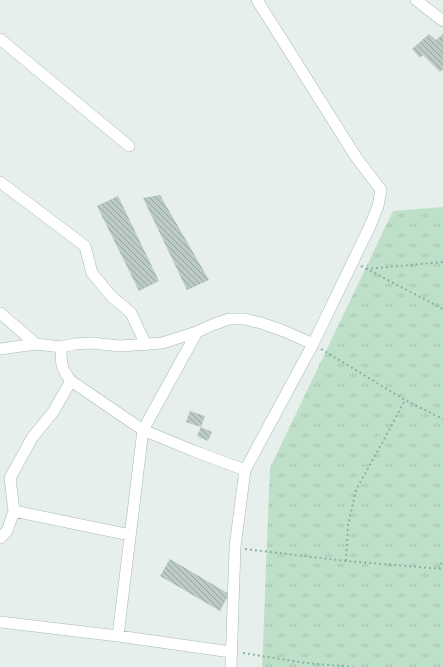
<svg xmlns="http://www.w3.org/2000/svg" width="443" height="667" font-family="Barlow,sans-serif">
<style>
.grass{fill:url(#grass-tufts)}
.building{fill:url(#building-back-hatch)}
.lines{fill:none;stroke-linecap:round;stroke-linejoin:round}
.minor-casing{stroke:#a8b8b2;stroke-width:12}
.path{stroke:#86b3a5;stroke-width:2;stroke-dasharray:2 3;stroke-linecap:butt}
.minor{stroke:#fff;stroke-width:11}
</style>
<defs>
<pattern id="grass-tufts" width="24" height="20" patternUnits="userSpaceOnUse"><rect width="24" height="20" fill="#bfe0c8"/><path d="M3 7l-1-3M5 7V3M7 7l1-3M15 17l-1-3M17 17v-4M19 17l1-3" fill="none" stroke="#a4c1ad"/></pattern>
<pattern id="building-back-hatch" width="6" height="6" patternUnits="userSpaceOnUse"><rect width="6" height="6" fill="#bbcac4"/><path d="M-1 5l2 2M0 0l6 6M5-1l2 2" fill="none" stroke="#98a6a0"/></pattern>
</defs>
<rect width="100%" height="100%" fill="#e6efeb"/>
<path class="grass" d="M443 207V667H262L270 468 393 211Z"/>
<path class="building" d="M429 34 436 40 443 34V69L440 72 423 55 420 58 412 49Z
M160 195 209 280 187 290 143 198Z
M118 196 159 281 139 291 97 206Z
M190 411 205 416 201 427 186 422Z
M201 427 212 432 208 441 197 436Z
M170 559 229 594 220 611 160 576Z"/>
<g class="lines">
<defs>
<path id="minor" d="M416 0 443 21
M0 39 129 146
M0 182 85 246 92 273 111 296 131 313 146 345
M0 313 36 344
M61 347C61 364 61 368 71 381L143 430 194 451 245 470
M0 349 36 344 61 347 75 344 91 343 120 346 162 343 197 332 212 325 229 319H244L261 323 284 331 313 344
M14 511 130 535
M0 538 7 531 14 511 10 478 32 438 53 412 71 381
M0 622 118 636 231 652
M118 636 143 430 197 332
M231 667 235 547 245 470 313 344 370 226 378 206 381 190 356 157 257 0"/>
</defs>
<use href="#minor" class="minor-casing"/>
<path class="path" d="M361 266 443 309
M366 269 443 262
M321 349 405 400 443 419
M245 549 346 561 443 569
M346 561 348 525 356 490 381 445 405 400
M439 569 443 559
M243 653 306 663 353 667"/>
<use href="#minor" class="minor"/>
</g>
</svg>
